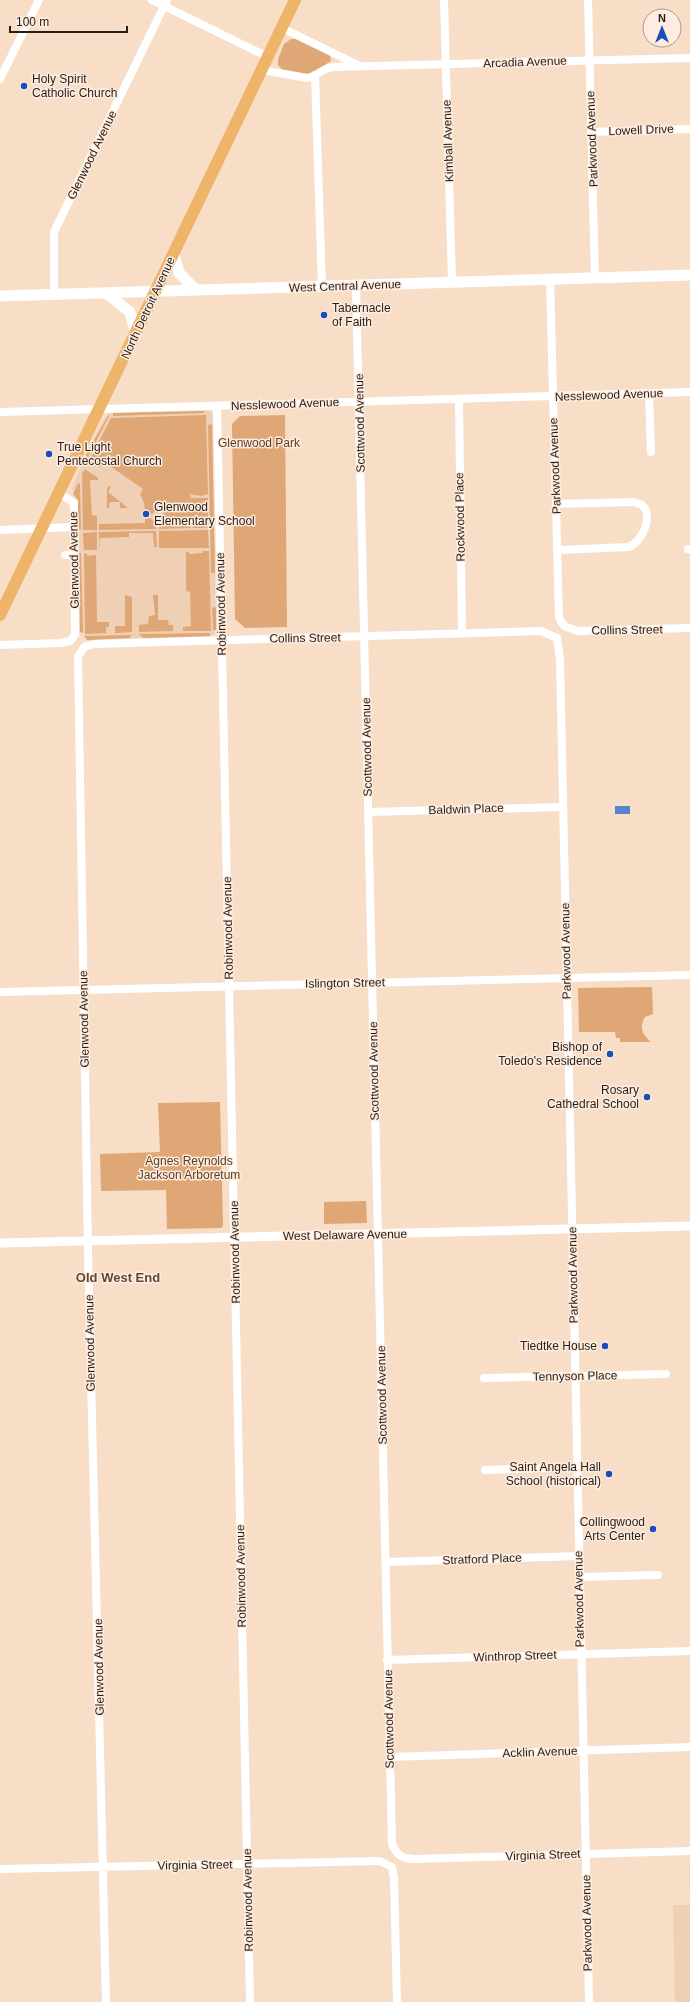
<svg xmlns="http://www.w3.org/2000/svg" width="690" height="2002" font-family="Helvetica,sans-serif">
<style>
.built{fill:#f0d0b5}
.green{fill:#dfa775}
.water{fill:#5a82d2}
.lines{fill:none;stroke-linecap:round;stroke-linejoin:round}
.minor{stroke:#fff;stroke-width:8}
.tertiary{stroke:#fff;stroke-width:9}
.secondary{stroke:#fff;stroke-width:11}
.primary{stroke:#eeb56a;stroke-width:12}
.poi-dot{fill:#1b4dba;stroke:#fdecdf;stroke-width:1.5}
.labels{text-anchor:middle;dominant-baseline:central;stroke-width:3;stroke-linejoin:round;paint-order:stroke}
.street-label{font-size:12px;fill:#261d15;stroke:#fdecdf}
.poi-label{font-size:12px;fill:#261d15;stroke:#fdecdf;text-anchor:end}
.park-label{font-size:12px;fill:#5c3c1e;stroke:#fdecdf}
.neighbourhood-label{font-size:13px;font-weight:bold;fill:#604a37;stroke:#fdecdf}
</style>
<rect width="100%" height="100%" fill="#f8ddc7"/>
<path class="built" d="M204 411H209L212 414 216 634 210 636 87 640 83 633 80 632 78 500 72 489 86 454 106 416 111 413Z
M689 1864H690V2002H675L673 1905H690Z"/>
<path class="green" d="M291 39H296L330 55 331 61 312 73 307 74 283 70 278 65V59L284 44Z
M204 411V413L113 416V413Z
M109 414V416L87 459 86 454Z
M206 415 208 494 201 496 190 494 191 498H208V528H193L191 525V528L159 529V526L163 525V510H156L150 516H145L144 503 140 494 143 489 104 462 100 467 89 461 111 418Z
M285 415 287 627 245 628 235 619 232 424 240 416Z
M212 424 215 573H211L208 425Z
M85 469 98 478V480H90L92 515 97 516V530H83L82 474Z
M78 483 80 484 81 530 78 528V500L73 494Z
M109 486 111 487 108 492 128 508H120V502H110L109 508H107V489Z
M150 518 156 523V529L99 530V524L145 523V519Z
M208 530 209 548H159V531Z
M156 531 157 547H154L153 533H129V537L100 538 99 550V532Z
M97 532V550H84L83 533Z
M203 551H209L211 631H183V627L191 626 190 592 186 591V552H189V554L203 553Z
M79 553H81L83 633 80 632Z
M87 553V556L96 555 97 622H109V627H106V633L85 634 84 554Z
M125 595 132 597V632L115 633V626H125Z
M153 595H158V620H168L169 625H173V631L139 632V625L148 624 149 616 155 615Z
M216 607V630H213L212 608Z
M210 633V636L143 638 139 634Z
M132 635 129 638 87 640 84 636Z
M652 987 653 1014 645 1017C639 1027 642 1034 651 1042H620V1038H616L615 1032H579L578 988Z
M220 1102 223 1226 221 1228 167 1229 166 1190 101 1191 100 1154 160 1152 158 1103Z
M366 1201 367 1223 324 1224V1202Z"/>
<path class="water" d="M615 806H630V814H615Z"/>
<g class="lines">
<path class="minor" d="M152 0 268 57
M444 0 452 283
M588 0 595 279
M282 28 358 65
M262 70 307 78C317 77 322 68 333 67L690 58
M315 75 322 287
M0 79 39 0
M591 132 690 129
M550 280 559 618 564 626 578 631 690 628
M356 285 392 1844C397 1855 401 1858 413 1859L690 1851
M54 294V232L167 0
M649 394 651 452
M459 399 462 634
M217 406 250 2002
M0 412 690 392
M556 504 634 502 642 505C654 516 642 542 629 547L557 550
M0 530 74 527
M688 549H690
M65 555H74
M0 645 61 643 70 641 75 635 74 503 59 493
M369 812 563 807
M0 992 690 975
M484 1378 666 1374
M485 1470 577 1467
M386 1562 579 1556
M579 1577 658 1575
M387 1660 690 1651
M390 1757 690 1747
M0 1869 380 1861 392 1867 394 1878 397 2002
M106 2002 88 1250 78 657 84 647 95 644 541 631 557 638 560 660 589 2002"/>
<path class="tertiary" d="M0 1243 690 1226"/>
<path class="secondary" d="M174 254 179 273 196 290
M106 293 130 312 136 334
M0 296 690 275"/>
<path class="primary" d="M0 615 295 0"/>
</g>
<g class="poi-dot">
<circle cx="24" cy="86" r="4"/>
<circle cx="324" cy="315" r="4"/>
<circle cx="49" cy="454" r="4"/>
<circle cx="146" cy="514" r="4"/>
<circle cx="610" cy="1054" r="4"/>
<circle cx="647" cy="1097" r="4"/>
<circle cx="605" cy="1346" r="4"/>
<circle cx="609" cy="1474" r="4"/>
<circle cx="653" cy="1529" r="4"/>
</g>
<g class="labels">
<g class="street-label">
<text transform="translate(525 62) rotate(-2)">Arcadia Avenue</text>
<text transform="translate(641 130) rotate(-2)">Lowell Drive</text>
<text transform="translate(592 139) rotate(-92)">Parkwood Avenue</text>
<text transform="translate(448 141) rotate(-92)">Kimball Avenue</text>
<text transform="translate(92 155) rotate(-64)">Glenwood Avenue</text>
<text transform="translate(345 286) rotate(-2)">West Central Avenue</text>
<text transform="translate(148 308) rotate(-65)">North Detroit Avenue</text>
<text transform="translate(609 395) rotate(-2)">Nesslewood Avenue</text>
<text transform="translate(285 404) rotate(-2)">Nesslewood Avenue</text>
<text transform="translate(360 423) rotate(-91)">Scottwood Avenue</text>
<text transform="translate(555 466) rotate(-92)">Parkwood Avenue</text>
<text transform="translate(460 517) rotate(-91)">Rockwood Place</text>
<text transform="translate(74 560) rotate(-91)">Glenwood Avenue</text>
<text transform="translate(221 604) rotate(-91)">Robinwood Avenue</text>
<text transform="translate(627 630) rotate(-1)">Collins Street</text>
<text transform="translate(305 638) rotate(-1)">Collins Street</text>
<text transform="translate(367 747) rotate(-91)">Scottwood Avenue</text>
<text transform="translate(466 809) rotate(-2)">Baldwin Place</text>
<text transform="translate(228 928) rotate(-91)">Robinwood Avenue</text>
<text transform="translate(566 951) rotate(-91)">Parkwood Avenue</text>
<text transform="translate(345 983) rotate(-1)">Islington Street</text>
<text transform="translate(84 1019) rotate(-91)">Glenwood Avenue</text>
<text transform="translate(374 1071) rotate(-91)">Scottwood Avenue</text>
<text transform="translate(345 1235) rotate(-1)">West Delaware Avenue</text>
<text transform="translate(235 1252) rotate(-91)">Robinwood Avenue</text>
<text transform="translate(573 1275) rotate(-91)">Parkwood Avenue</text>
<text transform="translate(90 1343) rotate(-91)">Glenwood Avenue</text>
<text transform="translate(575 1376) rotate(-1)">Tennyson Place</text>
<text transform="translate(382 1395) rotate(-91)">Scottwood Avenue</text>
<text transform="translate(482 1559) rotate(-2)">Stratford Place</text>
<text transform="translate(241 1576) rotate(-91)">Robinwood Avenue</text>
<text transform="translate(579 1599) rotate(-91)">Parkwood Avenue</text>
<text transform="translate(515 1656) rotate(-2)">Winthrop Street</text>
<text transform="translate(99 1667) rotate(-91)">Glenwood Avenue</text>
<text transform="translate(389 1719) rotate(-91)">Scottwood Avenue</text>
<text transform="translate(540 1752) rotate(-2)">Acklin Avenue</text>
<text transform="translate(543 1855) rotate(-2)">Virginia Street</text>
<text transform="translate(195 1865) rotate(-1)">Virginia Street</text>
<text transform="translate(248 1900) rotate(-91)">Robinwood Avenue</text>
<text transform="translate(587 1923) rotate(-91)">Parkwood Avenue</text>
</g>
<g class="poi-label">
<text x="32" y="79" text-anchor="start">Holy Spirit<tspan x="32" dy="14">Catholic Church</tspan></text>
<text x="332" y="308" text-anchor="start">Tabernacle<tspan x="332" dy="14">of Faith</tspan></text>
<text x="57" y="447" text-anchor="start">True Light<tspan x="57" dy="14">Pentecostal Church</tspan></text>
<text x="154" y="507" text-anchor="start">Glenwood<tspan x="154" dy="14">Elementary School</tspan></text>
<text x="602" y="1047">Bishop of<tspan x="602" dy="14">Toledo's Residence</tspan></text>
<text x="639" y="1090">Rosary<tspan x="639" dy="14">Cathedral School</tspan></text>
<text x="597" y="1346">Tiedtke House</text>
<text x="601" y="1467">Saint Angela Hall<tspan x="601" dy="14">School (historical)</tspan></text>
<text x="645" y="1522">Collingwood<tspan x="645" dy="14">Arts Center</tspan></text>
</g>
<g class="park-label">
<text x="259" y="443">Glenwood Park</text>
<text x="189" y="1161">Agnes Reynolds<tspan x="189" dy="14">Jackson Arboretum</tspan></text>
</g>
<g class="neighbourhood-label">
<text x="118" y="1277">Old West End</text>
</g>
</g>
<g transform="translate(662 28)"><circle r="19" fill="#fdecdf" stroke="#a7998e"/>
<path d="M0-3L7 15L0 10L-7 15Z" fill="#1b4dba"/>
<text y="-6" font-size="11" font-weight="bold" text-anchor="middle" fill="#261d15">N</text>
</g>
<path d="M10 26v6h117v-6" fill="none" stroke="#261d15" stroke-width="2"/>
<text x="16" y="26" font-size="12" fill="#261d15" stroke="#fdecdf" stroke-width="3" paint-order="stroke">100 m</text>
</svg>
